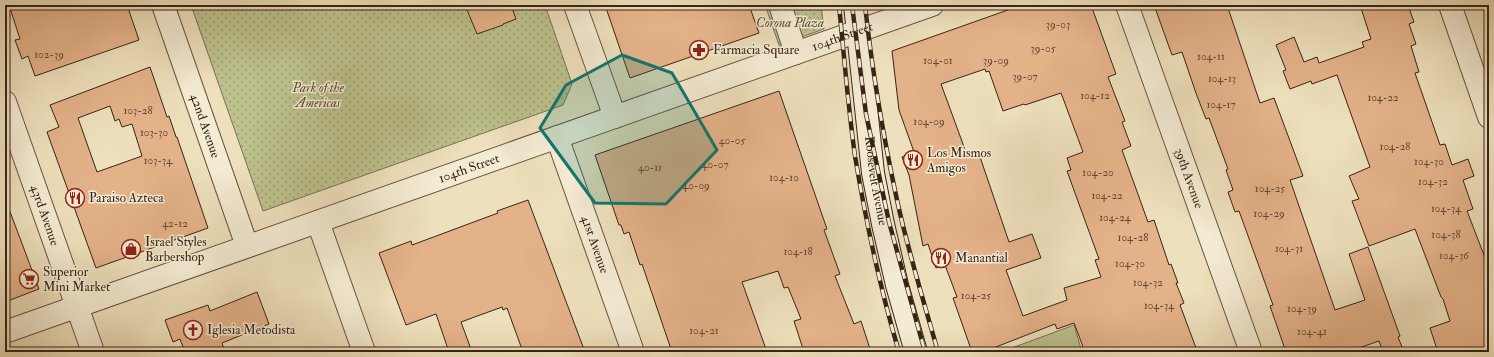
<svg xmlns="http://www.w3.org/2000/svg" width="1494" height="357" font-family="'IM FELL Double Pica',serif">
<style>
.green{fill:#bcc18e;stroke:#7a7252}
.park{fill:url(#park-dots);stroke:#7a7252}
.building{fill:#e4b289;stroke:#382417;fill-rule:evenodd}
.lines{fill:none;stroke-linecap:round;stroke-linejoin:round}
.street-casing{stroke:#665340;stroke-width:24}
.secondary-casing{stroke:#382417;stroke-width:24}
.street{stroke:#f4ebd3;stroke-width:22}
.secondary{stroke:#f4ebd3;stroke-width:22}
.rail-casing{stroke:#382417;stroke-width:4.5}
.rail{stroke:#f4ebd3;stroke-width:3;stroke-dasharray:9;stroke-linecap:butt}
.marked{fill:#0f766e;fill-opacity:0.2;stroke:#0f766e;stroke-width:3;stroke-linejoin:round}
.labels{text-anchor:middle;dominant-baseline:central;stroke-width:3;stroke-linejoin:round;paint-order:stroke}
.number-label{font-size:11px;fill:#634834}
.park-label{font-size:13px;font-style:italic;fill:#594b35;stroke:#f4ebd3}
.street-label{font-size:13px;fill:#382417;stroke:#f4ebd3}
.poi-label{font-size:13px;fill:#382417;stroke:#f4ebd3;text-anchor:start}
</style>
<defs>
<pattern id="park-dots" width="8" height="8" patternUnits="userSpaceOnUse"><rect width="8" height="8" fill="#bcc18e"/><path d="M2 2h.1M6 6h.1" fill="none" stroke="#9a9d73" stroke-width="1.8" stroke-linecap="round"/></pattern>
</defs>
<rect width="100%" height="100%" fill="#eee0bc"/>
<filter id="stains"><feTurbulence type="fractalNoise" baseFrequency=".005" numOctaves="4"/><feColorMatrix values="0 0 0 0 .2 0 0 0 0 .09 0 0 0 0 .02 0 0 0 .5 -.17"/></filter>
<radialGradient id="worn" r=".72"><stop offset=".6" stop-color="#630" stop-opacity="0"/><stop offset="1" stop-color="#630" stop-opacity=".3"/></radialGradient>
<path class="green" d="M1074 325 1082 352H1001Z"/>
<path class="park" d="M191 5H545L572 84 563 105 263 211Z
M765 5H821L824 29 779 45Z"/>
<path class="building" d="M9 5H127L139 40 35 76 28 56 22 59 15 40 20 39Z
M465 5H511L516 19 503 24V25L477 34Z
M605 5H749L759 33 630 78Z
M1022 5H1091L1116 74 1108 77 1125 121 1122 122 1131 146 1122 150 1148 222 1154 220 1169 265 1171 264 1178 283H1176L1184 303 1180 305 1196 348 1184 352H1085L1074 323 1057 329 1055 324 983 352H972L953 298 957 297 945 265 936 268 928 244 923 246 909 175 902 157 914 152 899 110 892 51ZM985 69 986 72 989 71 1003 111 1024 104 1025 105 1061 93 1083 152 1067 158 1071 170 1067 171 1099 259 1095 260 1101 277 1064 288 1067 300 1023 316 1006 270 1041 258 1032 234 1009 242 978 151 967 155 941 84Z
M1154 5H1227L1260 103 1274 98 1303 176 1290 180 1335 310 1365 300 1349 254 1368 247 1400 336 1398 337 1404 352H1383L1379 341 1347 352H1286L1270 306 1273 305 1247 233 1239 211 1235 212 1228 192 1233 190 1226 170 1228 169 1209 118 1206 119 1197 96 1182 52 1172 55Z
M1360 5H1408L1414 22 1409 24 1416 44 1411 46 1419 72 1415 73 1440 145 1445 144 1452 165 1468 159 1474 176 1463 180 1473 209 1467 211 1489 268V352H1438L1430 328 1450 321 1443 299 1441 297 1415 229 1369 246 1352 201 1359 199 1349 176 1370 167 1337 75 1312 84 1311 81 1290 89 1283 71 1286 70 1276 45 1294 37 1304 62 1317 57 1319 63 1364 47 1362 42 1371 39Z
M150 67 167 117 169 116 176 137H177L208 228 96 268 47 132 59 127 50 105ZM110 106 115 121 119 119 122 127 132 124 142 156 97 172 78 118Z
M779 91 827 229 824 230 840 274 835 276 854 324 861 321 871 352H804L794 321 801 319 788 287 784 288 778 271 742 282 767 352H672L642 264 640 265 629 232 624 234 621 225H619L595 155Z
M528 200 585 352H523L507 308 503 310 502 307 461 322 472 352H449L436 314 406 325 379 253 411 241 412 245 498 213 497 211Z
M6 201 39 289 5 302V202Z
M257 292 269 324 222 343 225 352H185L180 339 173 342 165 320 208 305 210 311Z"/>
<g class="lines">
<defs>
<g id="street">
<path id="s1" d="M163 5 247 246"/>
<path d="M575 5 615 117"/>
<path d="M780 5 796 53"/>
<path id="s2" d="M1127 5 1251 352"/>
<path d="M1450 5 1489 117"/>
<path id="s3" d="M5 102 93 352"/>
<path id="s4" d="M557 137 633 352"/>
<path d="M318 222 364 352"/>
<path id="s5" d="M5 332 932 5"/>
</g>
<g id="secondary">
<path id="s6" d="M855 5 873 173 883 224 897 285 916 352"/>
</g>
</defs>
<use href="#street" class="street-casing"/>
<use href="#secondary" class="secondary-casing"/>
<use href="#street" class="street"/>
<use href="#secondary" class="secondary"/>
<defs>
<path id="rail" d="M839 5C844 55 848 106 855 156 866 222 880 288 899 352
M852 5 866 114 889 222 925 352
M865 5C872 70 883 135 897 200 908 251 924 302 938 352"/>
</defs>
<use href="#rail" class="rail-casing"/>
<use href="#rail" class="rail"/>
</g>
<path class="marked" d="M622 55 672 73 717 150 666 204 595 203 540 128 566 85Z"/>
<defs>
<symbol id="pharmacy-ring" viewBox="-11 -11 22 22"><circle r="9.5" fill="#f4ebd3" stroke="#8f2418" stroke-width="1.5"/><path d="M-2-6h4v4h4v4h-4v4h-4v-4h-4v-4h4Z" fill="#8f2418"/></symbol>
<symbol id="restaurant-ring" viewBox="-11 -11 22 22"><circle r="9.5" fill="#f4ebd3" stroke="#8f2418" stroke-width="1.5"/><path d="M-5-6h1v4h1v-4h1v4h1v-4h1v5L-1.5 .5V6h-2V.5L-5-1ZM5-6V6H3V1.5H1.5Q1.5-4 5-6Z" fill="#8f2418"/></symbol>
<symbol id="shop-ring" viewBox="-11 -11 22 22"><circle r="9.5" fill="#f4ebd3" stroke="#8f2418" stroke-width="1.5"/><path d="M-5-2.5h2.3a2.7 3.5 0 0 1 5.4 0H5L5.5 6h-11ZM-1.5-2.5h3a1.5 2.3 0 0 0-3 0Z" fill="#8f2418"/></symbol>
<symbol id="supermarket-ring" viewBox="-11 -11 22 22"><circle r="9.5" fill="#f4ebd3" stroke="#8f2418" stroke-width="1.5"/><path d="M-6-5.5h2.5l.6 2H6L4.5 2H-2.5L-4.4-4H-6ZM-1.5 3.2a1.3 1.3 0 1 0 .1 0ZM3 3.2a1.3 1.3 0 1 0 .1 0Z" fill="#8f2418"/></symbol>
<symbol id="church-ring" viewBox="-11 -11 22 22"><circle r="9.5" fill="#f4ebd3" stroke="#8f2418" stroke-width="1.5"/><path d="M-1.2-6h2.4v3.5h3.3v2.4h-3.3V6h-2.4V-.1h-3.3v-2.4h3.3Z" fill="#8f2418"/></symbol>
</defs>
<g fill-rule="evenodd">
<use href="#pharmacy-ring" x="688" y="39" width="22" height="22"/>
<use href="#restaurant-ring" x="902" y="149" width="22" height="22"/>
<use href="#restaurant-ring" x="64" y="187" width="22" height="22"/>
<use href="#shop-ring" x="120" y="238" width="22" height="22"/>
<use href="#restaurant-ring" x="930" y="247" width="22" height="22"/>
<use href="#supermarket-ring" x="18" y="268" width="22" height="22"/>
<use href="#church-ring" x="182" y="319" width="22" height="22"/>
</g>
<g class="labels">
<g class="number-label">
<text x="1058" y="24">39-03</text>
<text x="1043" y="48">39-05</text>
<text x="49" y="54">102-39</text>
<text x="1211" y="56">104-11</text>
<text x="938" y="60">104-01</text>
<text x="996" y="60">39-09</text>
<text x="1025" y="76">39-07</text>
<text x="1222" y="78">104-13</text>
<text x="1095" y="95">104-12</text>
<text x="1383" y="97">104-22</text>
<text x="1221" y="104">104-17</text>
<text x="138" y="110">103-28</text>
<text x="929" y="121">104-09</text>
<text x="154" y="132">103-30</text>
<text x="732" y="140">40-05</text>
<text x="1395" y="146">104-28</text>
<text x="158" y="160">103-34</text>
<text x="1429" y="161">104-30</text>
<text x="715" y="164">40-07</text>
<text x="650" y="167">40-11</text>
<text x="1098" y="172">104-20</text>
<text x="784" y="177">104-10</text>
<text x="1433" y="181">104-32</text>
<text x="696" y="185">40-09</text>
<text x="1270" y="188">104-25</text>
<text x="1107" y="195">104-22</text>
<text x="1446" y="208">104-34</text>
<text x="1269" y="213">104-29</text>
<text x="1115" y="217">104-24</text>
<text x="175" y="223">42-12</text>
<text x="1446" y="234">104-38</text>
<text x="1133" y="237">104-28</text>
<text x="1289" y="248">104-31</text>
<text x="798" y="251">104-18</text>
<text x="1454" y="255">104-36</text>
<text x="1130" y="263">104-30</text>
<text x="1148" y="282">104-32</text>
<text x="976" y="295">104-25</text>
<text x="1159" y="305">104-34</text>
<text x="1302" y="308">104-39</text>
<text x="704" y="330">104-21</text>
<text x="1312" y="331">104-41</text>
</g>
<g class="park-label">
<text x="790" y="23">Corona Plaza</text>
<text x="318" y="88">Park of the<tspan x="318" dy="15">Americas</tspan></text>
</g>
<g class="street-label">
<text stroke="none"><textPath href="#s5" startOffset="888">104th Street</textPath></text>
<text stroke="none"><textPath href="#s1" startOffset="128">42nd Avenue</textPath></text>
<text stroke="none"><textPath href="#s5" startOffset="492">104th Street</textPath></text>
<text stroke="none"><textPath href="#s2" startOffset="184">39th Avenue</textPath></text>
<text stroke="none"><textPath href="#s6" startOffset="177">Roosevelt Avenue</textPath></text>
<text stroke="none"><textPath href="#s3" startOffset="120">43rd Avenue</textPath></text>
<text stroke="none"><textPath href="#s4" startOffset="114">41st Avenue</textPath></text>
</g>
<g class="poi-label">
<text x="713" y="50">Farmacia Square</text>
<text x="927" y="153">Los Mismos<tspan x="927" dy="15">Amigos</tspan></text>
<text x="89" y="198">Paraiso Azteca</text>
<text x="145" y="242">Israel Styles<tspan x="145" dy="15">Barbershop</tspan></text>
<text x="955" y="258">Manantial</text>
<text x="43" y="272">Superior<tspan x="43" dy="15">Mini Market</tspan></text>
<text x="207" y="330">Iglesia Metodista</text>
</g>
</g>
<rect width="1494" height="357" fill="none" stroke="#eee0bc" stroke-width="20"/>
<rect x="6" y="6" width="1482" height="345" fill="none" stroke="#382417" stroke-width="2"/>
<rect x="10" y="10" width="1474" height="337" fill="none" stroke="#382417"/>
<rect width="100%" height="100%" filter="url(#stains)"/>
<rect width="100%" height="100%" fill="url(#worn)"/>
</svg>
